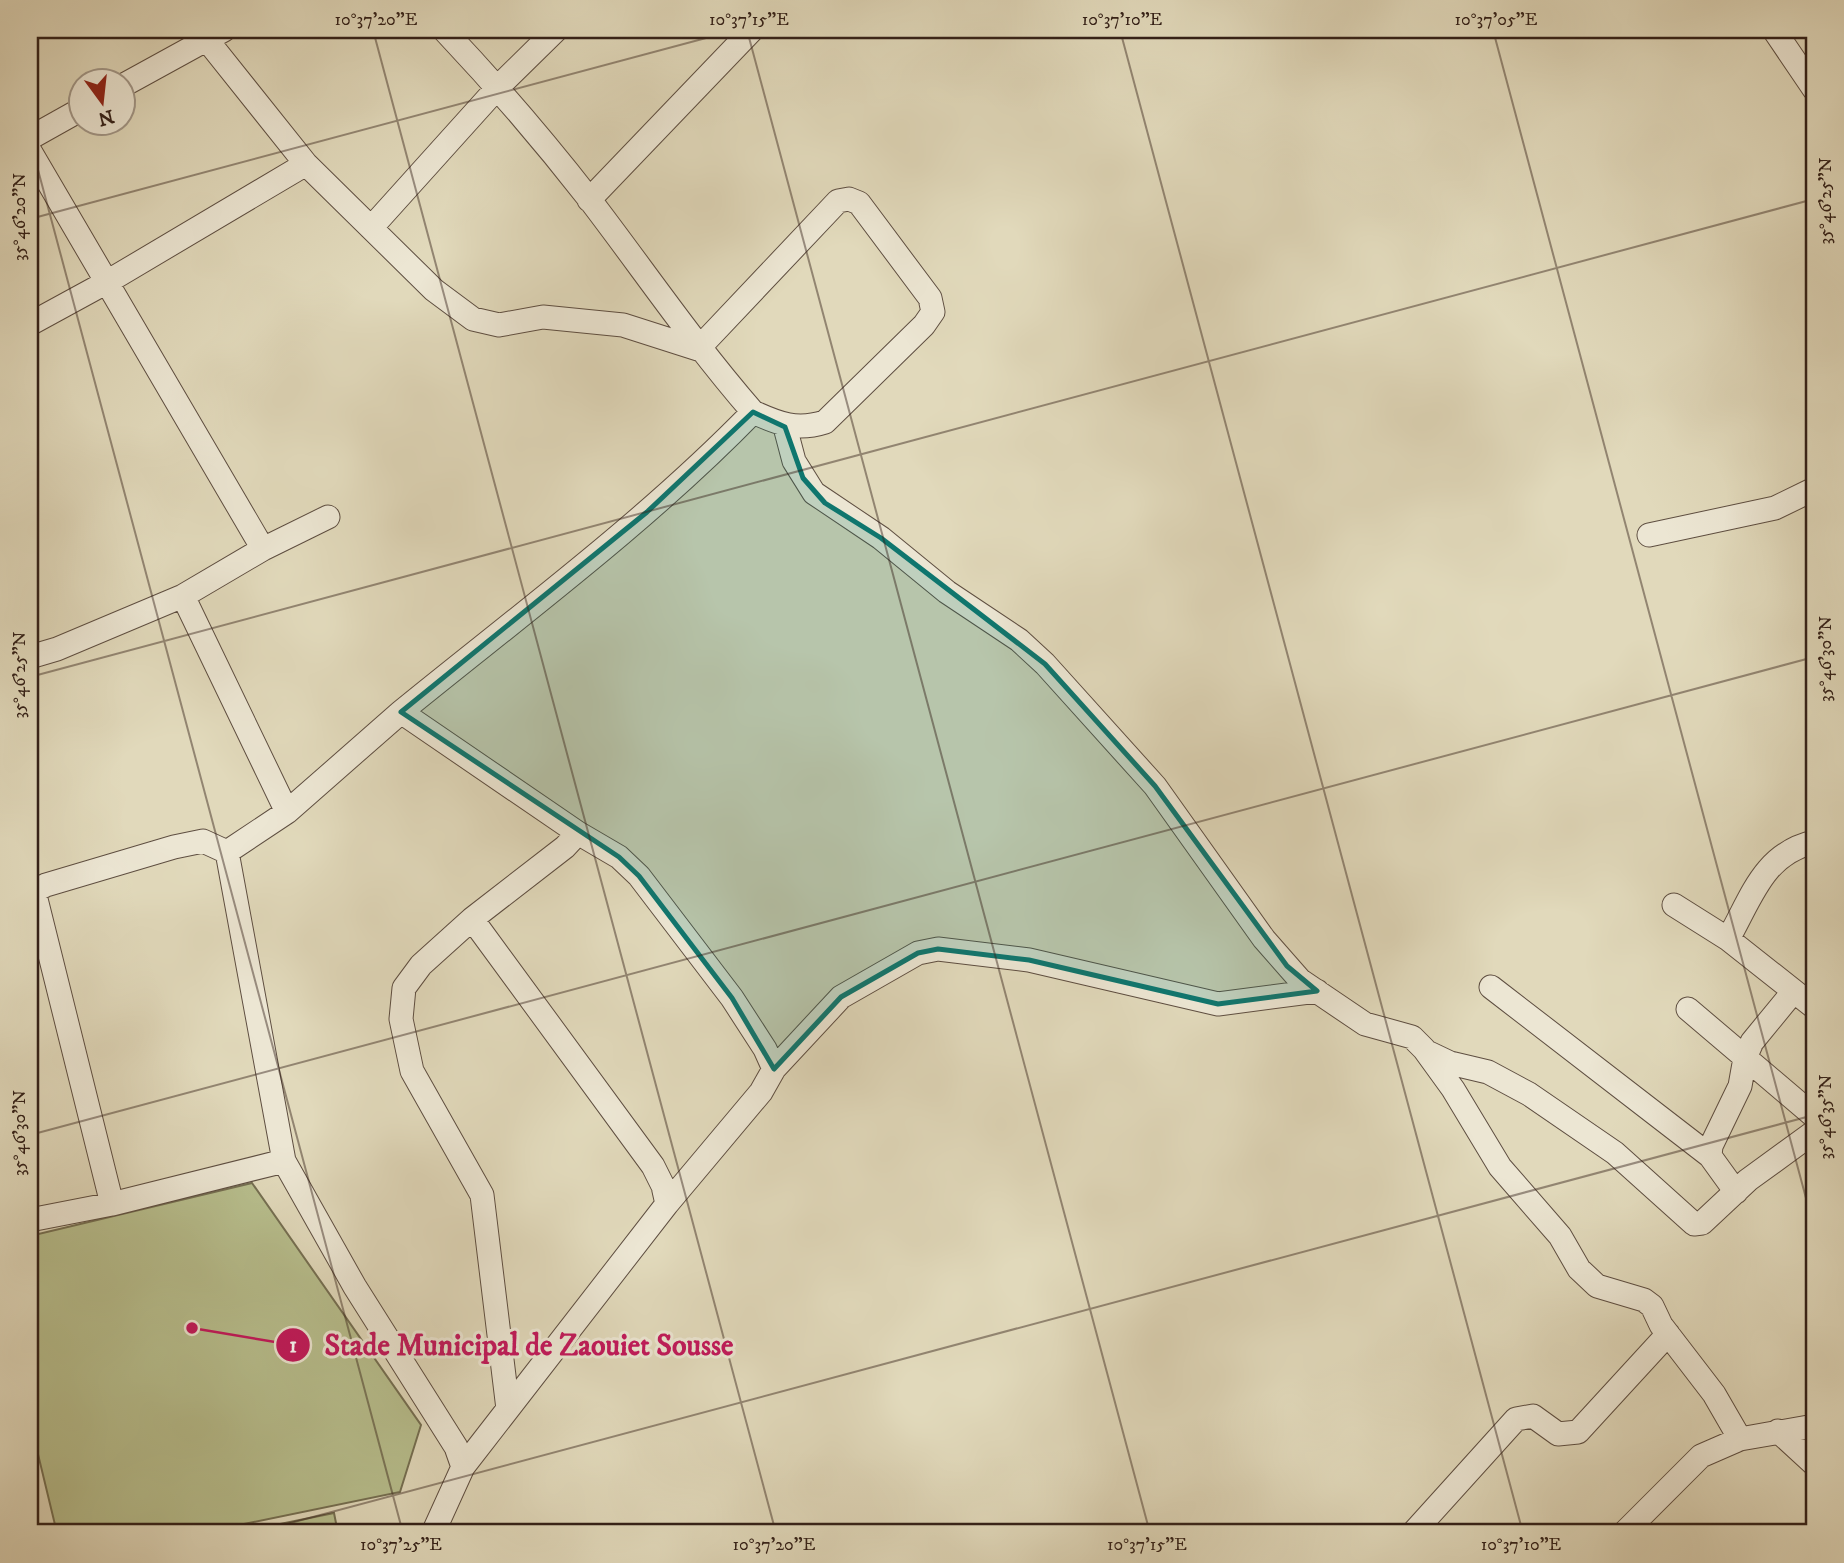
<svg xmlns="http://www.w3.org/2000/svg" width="1844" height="1563" font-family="'IM FELL DW Pica',serif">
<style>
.garden{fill:#b7be8d;stroke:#756f52;stroke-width:2}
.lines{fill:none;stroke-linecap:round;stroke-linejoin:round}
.minor-casing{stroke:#5e4e41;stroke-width:25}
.minor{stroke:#ece6d3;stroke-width:23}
.marked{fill:#0f766e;fill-opacity:0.2;stroke:#0f766e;stroke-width:5;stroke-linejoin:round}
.ticks{fill:none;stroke:#332018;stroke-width:2;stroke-opacity:0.45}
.leader{fill:none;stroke:#c2185b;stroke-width:2.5}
.callout-dot{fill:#c2185b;stroke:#ece6d3;stroke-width:2.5}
.mark-label{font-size:21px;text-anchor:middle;font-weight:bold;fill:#fff}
.callout-label{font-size:30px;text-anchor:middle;font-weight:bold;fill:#c2185b;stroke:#ece6d3;stroke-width:6;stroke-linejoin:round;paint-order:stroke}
.neatline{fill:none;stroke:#332018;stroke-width:2.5}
.ticks-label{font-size:18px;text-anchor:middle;fill:#332018}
</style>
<rect width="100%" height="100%" fill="#e1d9bb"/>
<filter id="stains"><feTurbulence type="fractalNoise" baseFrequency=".00286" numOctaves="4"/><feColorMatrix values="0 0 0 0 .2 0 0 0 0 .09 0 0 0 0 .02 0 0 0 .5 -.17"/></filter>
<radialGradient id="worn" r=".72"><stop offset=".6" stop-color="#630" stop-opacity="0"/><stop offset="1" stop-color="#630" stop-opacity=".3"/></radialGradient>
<path class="garden" d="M252 1183 421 1425 400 1492 200 1533H57L30 1421V1236Z
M334 1513 338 1533H236Z"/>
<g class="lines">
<defs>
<path id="minor" d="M1774 30 1814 89
M122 86 224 30
M30 138 80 110
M30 151 263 549
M306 164 434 290 473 319 499 325 543 317 623 325 698 349 838 201 849 199 859 203 930 298 933 312 924 325 825 422C797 431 779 424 753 412
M589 200 752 30
M371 228 498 87 556 30
M30 324 107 282 306 164 199 30
M785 427 794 461 814 493 881 538 947 592 1019 640 1045 664 1155 786 1264 939 1300 980 1365 1024 1412 1037 1424 1049 1453 1089 1500 1167 1560 1236 1579 1269 1597 1286 1644 1300 1652 1306 1661 1325 1714 1394 1740 1439
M1649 535 1775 508 1814 489
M183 596 287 812
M30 657 57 649 183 596 263 549 328 517
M401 712C520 615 646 522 753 412 693 343 645 272 590 200 544 141 495 84 444 30
M1674 905 1728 939 1814 1007
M1728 939C1752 897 1763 854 1814 842
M1491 987 1710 1156
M1688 1009 1814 1116
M1429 1053 1450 1063 1488 1072 1529 1094 1615 1153 1694 1224 1702 1223 1748 1180 1814 1132
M774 1069 841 997 918 953 938 949 1029 960 1218 1004 1317 991
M284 1161 355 1287 456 1447 463 1467 433 1533
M1736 1192 1710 1156 1711 1146 1740 1086 1745 1058 1752 1042 1793 992
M112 1204 34 891 46 885 174 847 203 841 227 852
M30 1220 112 1204 284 1161 227 852 287 812 401 712 578 833 619 857 639 876 732 998 765 1049 774 1069 761 1092 667 1204
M508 1409 482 1195 412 1071 401 1019 404 988 421 965 472 919 565 847 578 833
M1778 1431 1814 1464
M463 1467 667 1204 663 1186 653 1166 472 919
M1413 1533 1516 1419 1533 1416 1558 1434 1578 1432 1668 1334
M1624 1533 1701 1456 1740 1439 1814 1426"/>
</defs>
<use href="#minor" class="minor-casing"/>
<use href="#minor" class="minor"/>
</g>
<path class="marked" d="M753 412 785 427 803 478 825 503 881 538 1045 664 1155 786 1287 966 1317 991 1218 1004 1029 960 938 949 918 953 841 997 774 1069 732 998 639 876 619 857 401 712 647 512Z"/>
<path class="ticks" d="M373 30 776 1533M747 30 1150 1533M1120 30 1523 1533M1493 30 1814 1228M30 140 403 1533M30 219 736 30M30 677 1814 199M30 1135 1814 657M253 1533 1814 1115"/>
<path class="leader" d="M192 1328L293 1345"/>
<g class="callout-dot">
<circle cx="192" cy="1328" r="7"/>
<circle cx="293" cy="1345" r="18"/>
</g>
<g class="mark-label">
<text x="293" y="1352">1</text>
</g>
<g class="callout-label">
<text x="529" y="1355">Stade Municipal de Zaouiet Sousse</text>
</g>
<rect width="1844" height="1563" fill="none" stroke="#e1d9bb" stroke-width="77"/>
<g transform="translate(102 102) rotate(165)"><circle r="33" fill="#ece6d3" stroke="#a29788" stroke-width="2"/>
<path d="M0-5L12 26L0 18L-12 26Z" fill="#8f2418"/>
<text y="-10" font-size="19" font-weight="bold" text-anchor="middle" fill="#332018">N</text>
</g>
<rect x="38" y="38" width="1768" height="1486" class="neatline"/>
<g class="ticks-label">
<text x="376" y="25">10°37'20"E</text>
<text x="749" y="25">10°37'15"E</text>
<text x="1122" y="25">10°37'10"E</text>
<text x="1496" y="25">10°37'05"E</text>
<text transform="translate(1825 201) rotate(-90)" y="6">35°46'25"N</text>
<text transform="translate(19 217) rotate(-90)" y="6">35°46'20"N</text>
<text transform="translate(1825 659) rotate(-90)" y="6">35°46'30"N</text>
<text transform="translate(19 675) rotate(-90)" y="6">35°46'25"N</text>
<text transform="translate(1825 1117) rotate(-90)" y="6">35°46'35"N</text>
<text transform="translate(19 1133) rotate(-90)" y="6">35°46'30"N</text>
<text x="401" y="1550">10°37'25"E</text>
<text x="774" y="1550">10°37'20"E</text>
<text x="1147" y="1550">10°37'15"E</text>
<text x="1521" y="1550">10°37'10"E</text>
</g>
<rect width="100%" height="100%" filter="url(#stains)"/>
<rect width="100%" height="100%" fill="url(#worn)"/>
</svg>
